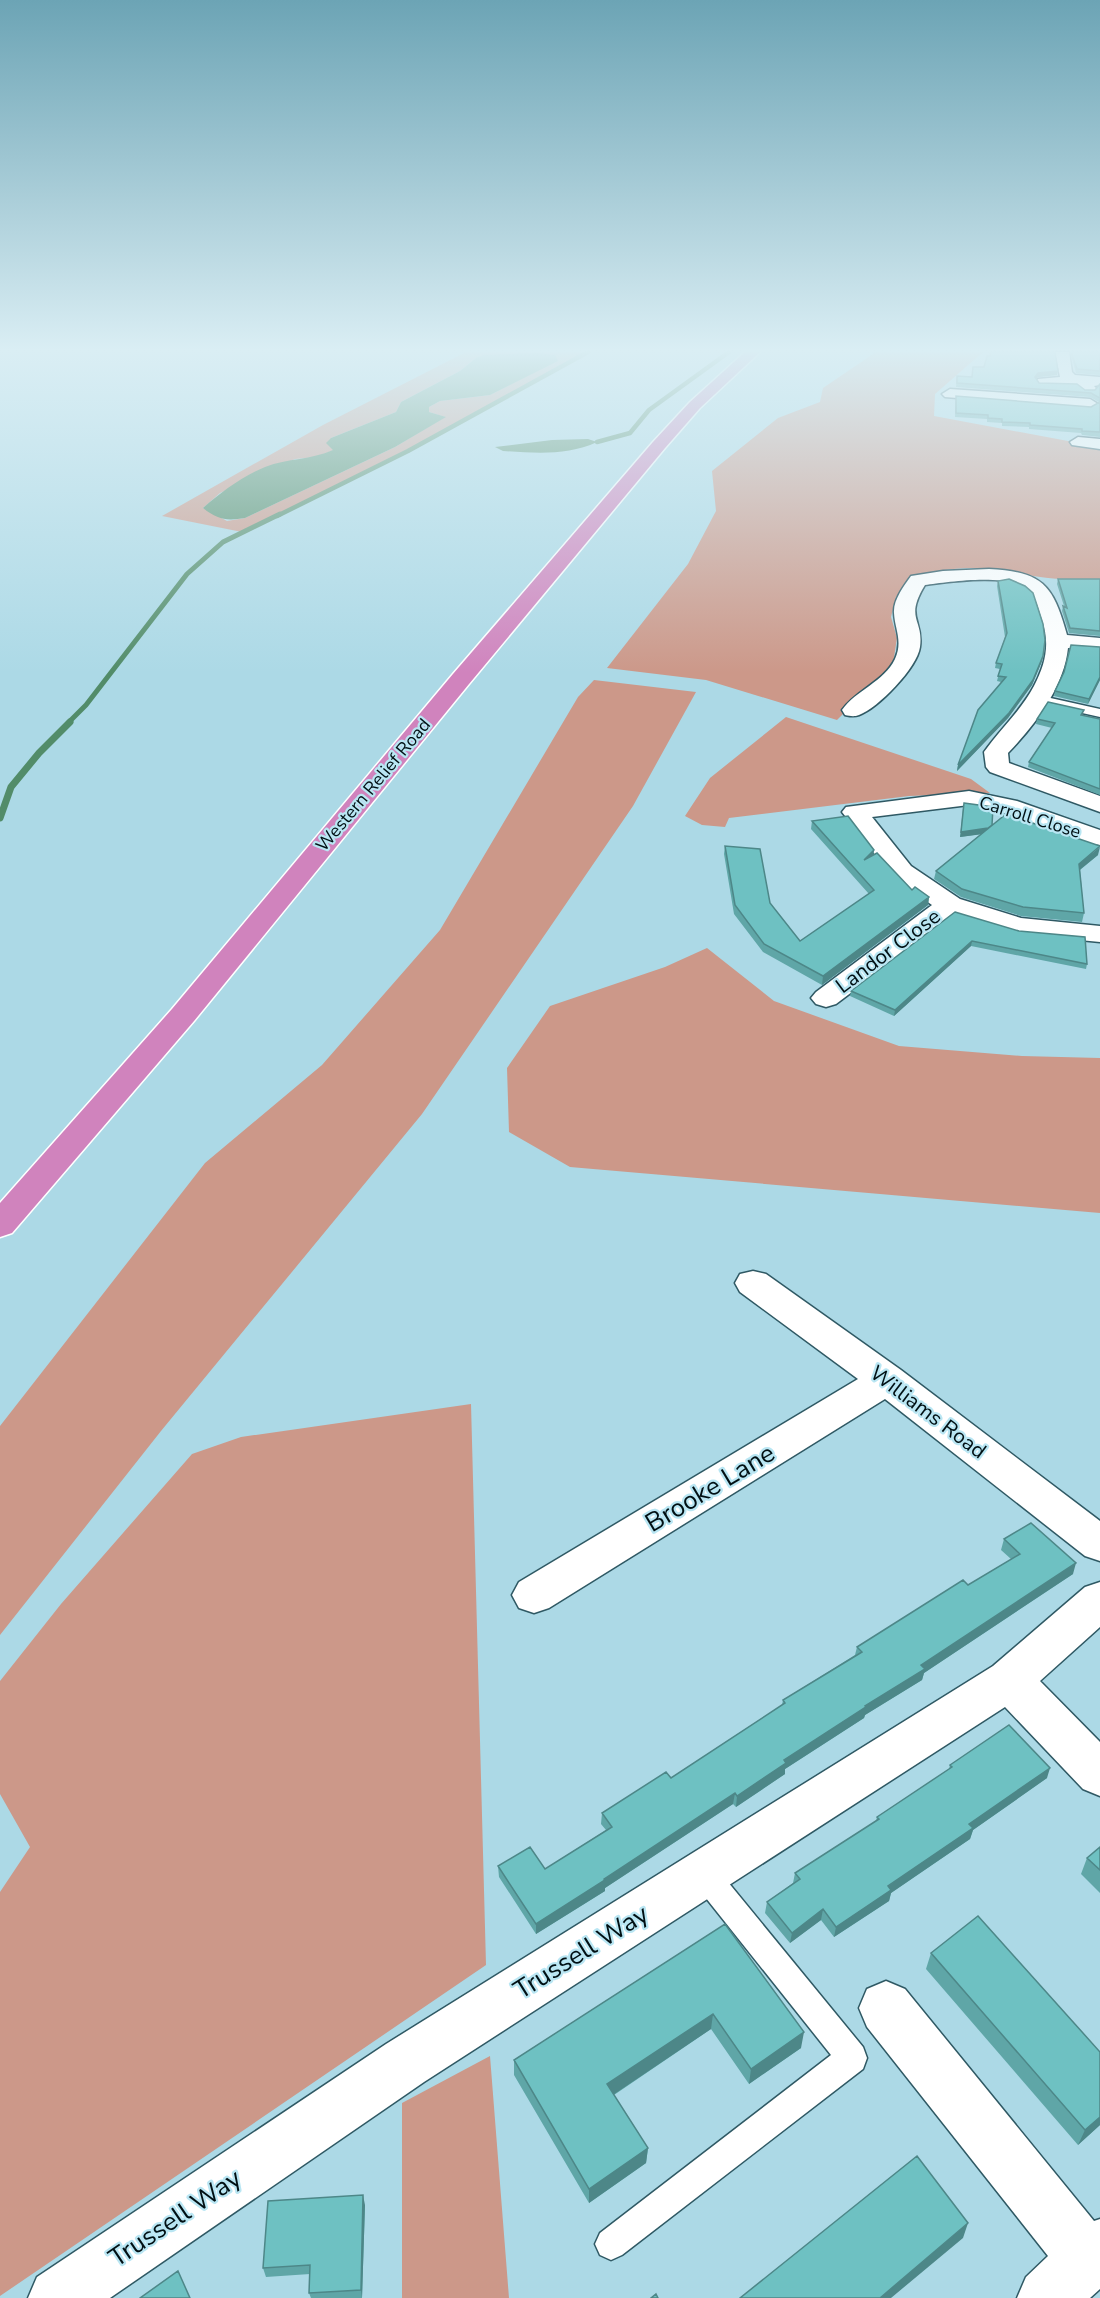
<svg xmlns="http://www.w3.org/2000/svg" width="1100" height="2298" font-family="'Nunito Sans',sans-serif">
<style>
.green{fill:#cc9889;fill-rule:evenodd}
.water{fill:#528c69}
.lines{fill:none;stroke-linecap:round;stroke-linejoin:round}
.stream-far2{stroke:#528c69;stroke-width:4.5}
.stream-far1{stroke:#528c69;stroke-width:5}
.stream{stroke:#528c69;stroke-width:7}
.lane-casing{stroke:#2f5964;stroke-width:3}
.street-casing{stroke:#2f5964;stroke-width:3}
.highway-casing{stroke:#fff;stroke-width:3}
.lane{fill:#fff;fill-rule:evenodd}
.street{fill:#fff;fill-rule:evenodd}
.highway{fill:#d083bd;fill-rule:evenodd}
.wall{fill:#5fa6a7}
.shaded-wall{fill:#4d8788}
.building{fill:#6ec1c2;stroke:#4d8788;stroke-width:1.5}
.labels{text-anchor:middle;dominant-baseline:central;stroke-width:4.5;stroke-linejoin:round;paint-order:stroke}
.far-street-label{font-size:18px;fill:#011014;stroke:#b9e6f3}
.street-label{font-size:21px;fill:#011014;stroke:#b9e6f3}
.near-street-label{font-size:26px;fill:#011014;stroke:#b9e6f3}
</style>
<rect width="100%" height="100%" fill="#acd9e6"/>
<path class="green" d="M466 352H588L408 451 242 532 162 516 323 425ZM537 353 558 360 490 395 440 401 429 407V412L445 417 395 447 245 518 227 521 203 508 220 493 295 459 317 457 334 450 331 438 396 412 401 402 460 371 476 358Z
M876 352H983L935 394 934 416 1100 447V579C1056 584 1015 570 971 568 951 568 931 572 912 576L896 597 891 617 897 638 893 664 837 720 706 680 607 668 688 564 716 511 712 471 778 418 820 402 823 388Z
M594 680 696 692 633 806 422 1114 161 1431 0 1635V1426L205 1163 322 1065 440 930 578 697Z
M786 717 971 779 990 793 909 796 729 818 725 827 702 825 685 816 710 778Z
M707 948 774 1001 899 1046 1022 1056 1100 1058V1213L570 1167 509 1132 507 1068 550 1006 665 967Z
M471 1404 486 1965 0 2296V1892L30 1847 0 1794V1681L61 1604 192 1454 241 1437Z
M490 2056 509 2298H402V2103Z"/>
<path class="water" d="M537 353 555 355 558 361 490 395 440 401 429 407V412L446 417 395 447 245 518C227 521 218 520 203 508 221 492 243 476 265 467 288 458 311 460 333 450L326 443 331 438 396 412 401 402 460 371 476 358 484 355Z
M588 439 597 442C567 456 535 453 503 451L495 447 552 440Z"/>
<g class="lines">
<path class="stream-far2" d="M597 442 630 433 649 410 729 352
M277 516 408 451 588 352"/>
<path class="stream-far1" d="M68 723 86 705 187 574 223 542 280 514"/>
<path class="stream" d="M0 818 11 787 39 753 70 722"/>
<defs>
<path id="lane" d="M1037 695 1100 709V717L1033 702 1031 699Z
M704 1861 714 1865 863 2047 867 2058 863 2069 622 2255 611 2260 600 2255 595 2244 600 2233 831 2055 694 1883 690 1874 694 1865Z"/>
<path id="street" d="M1055 352H1069L1072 372 1075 375 1100 377V385L1094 386 1097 389 1094 392H1084L1077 386 1038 385 1036 382 1038 379 1060 377Z
M950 389 1090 399 1098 404 1090 409 945 397 942 394Z
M1078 437 1100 439V449L1072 445 1070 442Z
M989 569C1042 572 1053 584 1067 635L1100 638V650L1068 648C1064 687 1035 725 1008 753L1009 763 1100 796V812L990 772 986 767 984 752C1000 729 1021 711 1034 686 1046 663 1050 644 1042 620 1039 611 1037 601 1032 594 1016 571 948 582 925 585 904 619 924 619 920 647 917 668 878 708 859 715 854 717 850 716 845 715L842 710C856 690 884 682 895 659 903 641 895 630 894 613 893 600 904 586 911 576L943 571Z
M969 791 1017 801 1100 830V845L1088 843 1002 812 969 805 872 817 911 866 960 899 1021 918 1100 926V942L1018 934 954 915 836 1004 826 1007 816 1004 811 998 816 992 932 905 893 878 842 812 846 807Z
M753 1271 766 1274 901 1370 1100 1521V1561L1085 1556 885 1399 549 1608 534 1613 519 1608 512 1595 519 1582 858 1379 740 1292 735 1283 740 1274Z
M1100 1582V1627L1040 1681 1100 1742V1796L1083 1789 1005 1707 424 2082 110 2298H28L37 2277 386 2044 993 1666 1085 1587Z
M886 1981 905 1989 1094 2221 1100 2219V2289L1090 2298H1017L1026 2277 1048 2256 867 2027 859 2008 867 1989Z"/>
<path id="highway" d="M745 352H760L700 408 665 448 469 684 194 1021 12 1233 0 1237V1203L172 1009 453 674 653 442 690 402Z"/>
</defs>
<use href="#lane" class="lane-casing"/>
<use href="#street" class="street-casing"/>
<use href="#highway" class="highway-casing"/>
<use href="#lane" class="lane"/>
<use href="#street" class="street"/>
<use href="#highway" class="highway"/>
</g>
<path class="wall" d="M1070 352H1100V375L1076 373Z
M1057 375 1038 377 1036 379 1039 383 1085 390H1095L1100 384V437L1082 435 1081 433 1029 429V427L1002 426V423L987 422V419L955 417 956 396 1091 407 1099 402 1090 397 956 387 957 376 972 377Z
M1058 579H1100V636L1069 633 1062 611 1063 606H1064L1057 584Z
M998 581 1042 661 1032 685 1008 718 957 771 958 765 1001 682 997 681 1000 669 995 668 996 663 1005 637 997 586Z
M1100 680 1088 704 1054 696 1055 691Z
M1082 716 1100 719V795L1028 767 1029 762 1052 728 1036 724 1037 719Z
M963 808 992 825 1098 855 1080 870 1084 913 1082 922 1021 916 961 897 934 879 936 871 981 834 960 837Z
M812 821 874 850 873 855 912 890 929 897 928 905 822 985 763 952 734 914 724 854 725 846 800 941 869 894 811 829Z
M955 912 1087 964 1086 969 971 946 894 1016 850 996 851 991Z
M1004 1539 1073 1574 924 1673 922 1680 865 1715 864 1718 785 1769V1774L736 1807 733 1804 605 1888V1891L536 1934 499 1877 498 1866 545 1869 606 1830 601 1824 602 1813 671 1778 782 1705 783 1700 855 1655 857 1647 968 1585 1011 1559 1001 1550Z
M950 1765 1047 1778 973 1830 970 1839 891 1893 889 1901 834 1937 821 1920 790 1943 765 1913 767 1902 793 1883 795 1873 876 1821 877 1817 949 1769Z
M1100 1847V1893L1081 1874 1087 1858Z
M725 1924 801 2048 749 2084 711 2029 614 2095 648 2148 646 2163 589 2203 514 2075V2060Z
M931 1953 1100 2052V2125L1078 2145 926 1969Z
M365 2205 362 2298H311L309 2293 310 2274 266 2277 263 2268Z"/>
<path class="shaded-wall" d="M1058 371 1057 375 1038 377 1034 381 1035 377 1038 373Z
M1043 656 1042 661 1032 685 1008 718 957 771 958 765Z
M1100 677V680L1088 704 1089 699Z
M991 828V833L960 837 961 832Z
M1100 847 1098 855 1077 872 1079 864Z
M874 850 873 858 864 860Z
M929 897 928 905 822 985 823 976Z
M972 941 971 946 894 1016 895 1010Z
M1076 1563 1073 1574 924 1673 922 1680 865 1715 864 1718 785 1769V1774L736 1807 737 1796 784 1760 865 1706 921 1665Z
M1050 1768 1047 1778 973 1830 970 1839 891 1893 889 1901 834 1937 836 1927 969 1824Z
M735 1793 733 1804 605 1888V1891L536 1934V1924Z
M823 1909 821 1920 790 1943 792 1933Z
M713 2014 711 2029 607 2099V2084Z
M804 2032 801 2048 749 2084 751 2069Z
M1100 2117V2125L1078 2145 1085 2130Z
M648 2148 646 2163 589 2203V2189Z
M363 2195 365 2205 362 2298 361 2290Z
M968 2223 963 2238 891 2298H880Z"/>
<path class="building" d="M991 352H1055L1058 371 1038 373 1035 377 1039 383 1077 384 1085 390H1095L1100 384V432L1082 431V429L1030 425V423L1002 422V419L988 418V415L956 413V396L1091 407 1100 402V398L1091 393 957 383V376L972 377 973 367H984L987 356H990Z
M1071 352H1100V371L1077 369Z
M1009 579 1025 586 1033 593 1043 624 1045 640 1043 656 1033 680 1009 713 958 765 978 710 1006 677 998 676 1002 664 996 663 1007 633 998 581Z
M1058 579H1100V631L1070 628 1063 606 1067 608Z
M1071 645 1100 647V677L1089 699 1055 691 1064 672Z
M1048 702 1084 710 1081 715 1100 719V789L1029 762 1055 723 1037 719Z
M964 803 993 807 992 825 988 828 961 832Z
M1006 814 1100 846 1079 864 1084 913 1023 907 962 889 936 871Z
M848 816 874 850 864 860 877 853 912 890 915 887 929 897 823 976 764 944 735 905 725 846 760 849 770 903 800 941 874 890 812 821Z
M955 912 1019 931 1085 937 1087 964 972 941 895 1010 851 991Z
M1031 1523 1076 1563 921 1665 925 1669 865 1706 866 1707 784 1760 786 1763 737 1796 735 1793 604 1879 605 1880 536 1924 498 1866 530 1847 545 1869 612 1827 602 1813 666 1772 671 1778 785 1703 783 1700 862 1652 857 1647 963 1580 968 1585 1020 1554 1004 1539Z
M1009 1725 1050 1768 969 1824 973 1828 888 1886 891 1890 836 1927 823 1909 792 1933 767 1902 800 1879 795 1873 879 1819 877 1817 952 1767 950 1765Z
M1100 1847V1870L1087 1858Z
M978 1916 1100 2052V2117L1085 2130 931 1953Z
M725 1924 804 2032 751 2069 713 2014 607 2084 648 2148 589 2189 514 2060Z
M917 2156 968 2223 880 2298H740Z
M363 2195 361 2290 309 2293 310 2265 263 2268 268 2201Z
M178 2271 190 2298H140Z
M656 2294 658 2298H651Z"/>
<linearGradient id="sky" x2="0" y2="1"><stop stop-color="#6ca4b5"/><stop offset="0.52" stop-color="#daeef4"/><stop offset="1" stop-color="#daeef4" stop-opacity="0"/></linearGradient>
<rect width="1100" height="673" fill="url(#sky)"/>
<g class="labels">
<g class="far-street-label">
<text transform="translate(373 785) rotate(-50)">Western Relief Road</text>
<text transform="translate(1030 817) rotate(17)">Carroll Close</text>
</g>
<g class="street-label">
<text transform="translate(888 951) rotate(-37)">Landor Close</text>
<text transform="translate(928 1412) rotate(37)">Williams Road</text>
</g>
<g class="near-street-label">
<text transform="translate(710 1488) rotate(-31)">Brooke Lane</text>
<text transform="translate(581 1952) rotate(-32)">Trussell Way</text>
<text transform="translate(175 2218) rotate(-34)">Trussell Way</text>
</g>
</g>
</svg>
